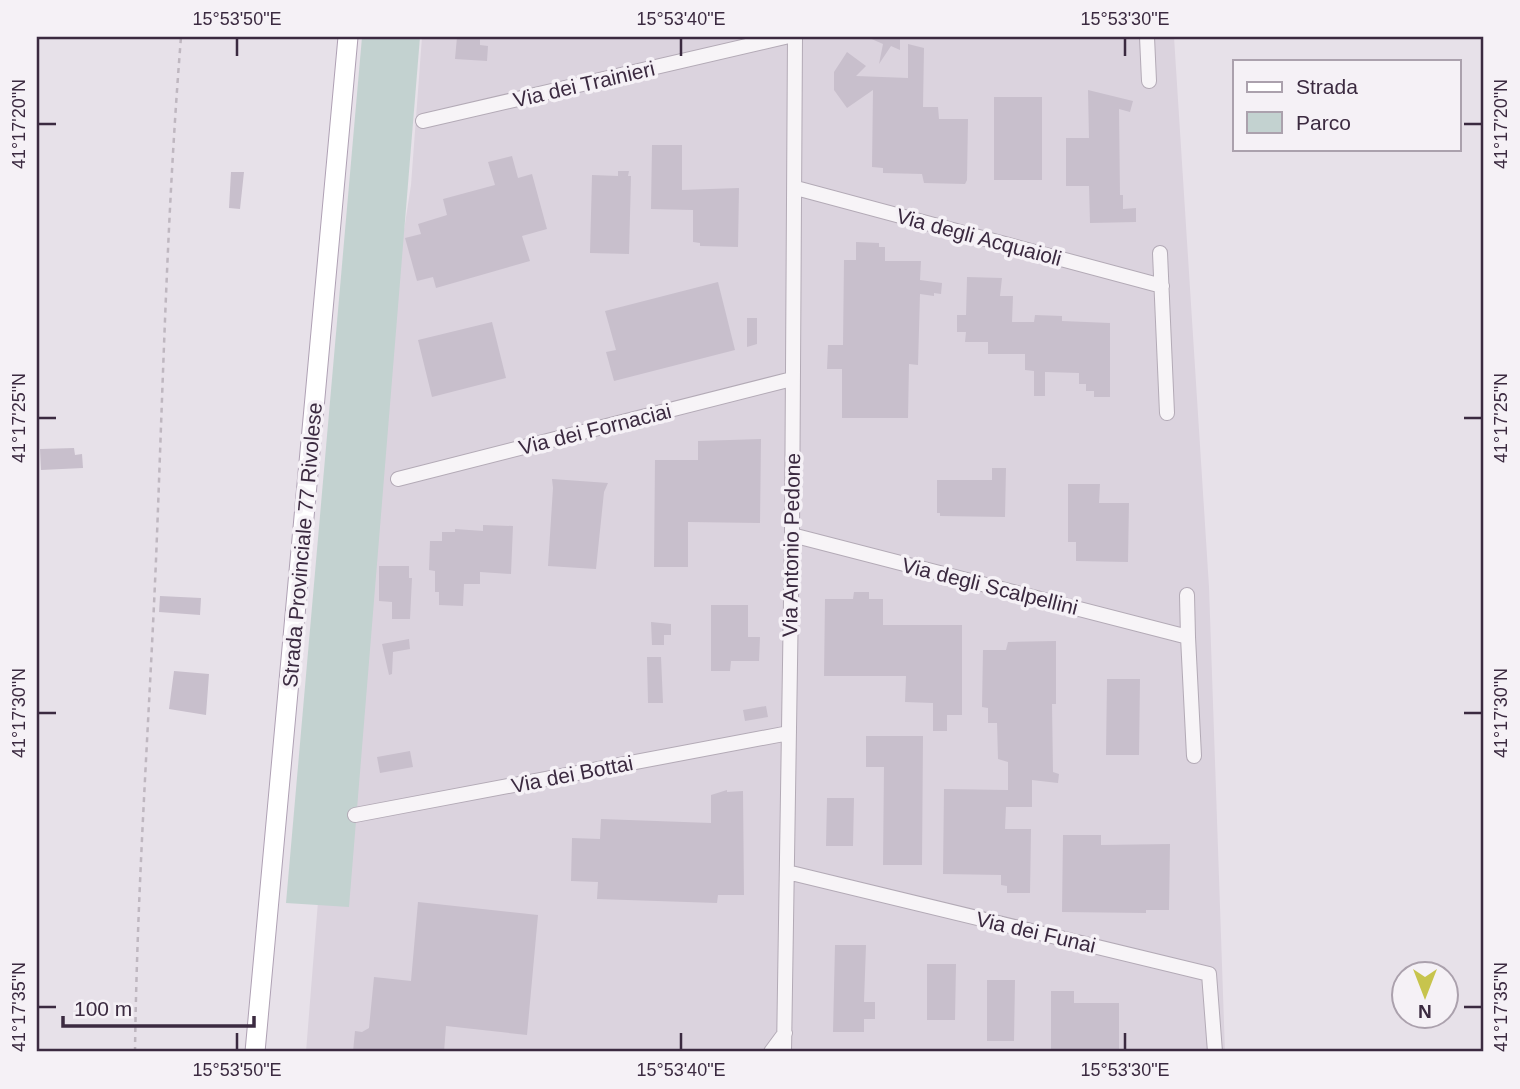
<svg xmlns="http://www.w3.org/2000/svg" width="1520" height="1089" font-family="Helvetica,sans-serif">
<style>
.built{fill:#dbd3de}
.green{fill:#c3d2d0}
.building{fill:#c8bfcc}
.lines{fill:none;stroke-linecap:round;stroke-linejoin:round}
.minor-casing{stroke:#b3aab6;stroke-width:16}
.major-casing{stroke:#afa1b4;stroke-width:21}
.path{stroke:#bfb7c0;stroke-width:2.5;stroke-dasharray:5 5;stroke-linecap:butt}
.minor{stroke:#f7f4f7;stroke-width:14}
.major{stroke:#fff;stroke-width:19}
.ticks{fill:none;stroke:#3b2a40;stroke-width:2.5}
.labels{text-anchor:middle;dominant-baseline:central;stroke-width:7;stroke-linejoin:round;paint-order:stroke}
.street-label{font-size:21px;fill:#3b2a40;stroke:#f5f1f6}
.neatline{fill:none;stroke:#3b2a40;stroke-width:2.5}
.ticks-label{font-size:18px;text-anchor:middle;fill:#3b2a40}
</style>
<rect width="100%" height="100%" fill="#e7e1e9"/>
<path class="built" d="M422,37h752l35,550 16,465h-919l31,-389 74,-478z"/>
<path class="green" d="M362,37h58l-71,870 -63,-4z"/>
<path class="building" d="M457,37h23v8l8,1 -1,15 -32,-2z
M867,37h33v13l-9,-4 -12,18 4,-20z
M908,44l16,4 -1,59h15l1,12h29l-1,61 -2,4 -41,-1 -2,-9 -39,-1v-5l-11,-1 1,-77 -26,18 -13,-18v-18l13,-20 19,14 -10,10 52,2z
M1088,90l45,11 -3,11 -11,-3 1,86h3v14l13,-1v14l-46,1 -1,-37h-23v-48h23z
M994,97h48v83h-48z
M652,145h30v45l57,-2 -1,59 -38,-1v-3l-7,-1v-32l-42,-1z
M512,156l6,22 14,-4 15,55 -25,7 8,25 -94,27 -3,-11 -16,4 -12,-43 16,-4 -3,-10 29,-9 -4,-16 52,-14 -7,-23z
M618,171h11l-1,5h3l-2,78 -39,-1 2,-78 26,1z
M231,172h13l-4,37 -11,-1z
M856,242l23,1v4h6v14h36l-1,19 22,3 -1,11 -7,-1v3l-14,-2 -2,71 -9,-1 -1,54h-66v-49h-15l1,-24h15l1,-85h12z
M967,277l35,1 -2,18h13l-1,26h22l1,-7 27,1v5l48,2v74h-16v-6h-8v-7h-7v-11l-34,-1v24h-11v-25l-9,-1v-16h-37v-12h-23l1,-10h-9v-17h9z
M718,282l17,68 -121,31 -8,-29 10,-2 -11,-39z
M747,318h10v26l-10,3z
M492,322l14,56 -74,19 -14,-57z
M761,439l-1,84 -72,-1v45h-34l1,-107h43v-19z
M74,448l1,7 7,-1 1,14 -42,2 -1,-21z
M992,468h14l-1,49 -65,-1v-3h-3v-33h55z
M552,479l56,4 -4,9 -8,77 -48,-3 5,-78z
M1068,484h32l-1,19h30l-1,59 -52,-1v-19h-8z
M483,525l30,1 -2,48 -31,-2v12h-16l-1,22 -24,-1v-13h-4v-21l-6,-1 1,-29h12v-9h13v-3l28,2z
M379,566h30v12h3l-2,41h-18v-17l-13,-1z
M854,592h15v7h14v26h79v90h-15v16h-14v-28l-28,-1 1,-26h-82l1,-77h28z
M160,596l41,2 -1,17 -41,-3z
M711,605h37v32h12l-1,24h-28l-1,10h-19z
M651,622l20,2v11h-7v10h-12z
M409,639l1,10 -17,3 -1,22 -3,1 -7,-31z
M1056,641v63h-4l1,68 6,2 -1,9 -26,-3v27h-26l-1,22h26l-1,64h-23v-7l-6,-1v-10l-58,-1 1,-85 64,1v-28l-10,-3 -1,-36h-9v-15l-6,-1 1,-57h23l2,-8z
M647,657h14l2,46h-15z
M174,671l35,3 -3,41 -37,-6z
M1107,679h33l-1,76h-33z
M766,706l2,11 -23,4 -2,-11z
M866,736h57l-1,129h-39l1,-98h-18z
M410,751l3,16 -33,6 -3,-16z
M727,790v2l16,-1 1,104h-26l-1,8 -120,-4 1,-17 -27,-1 1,-43 28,1 1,-20 110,4v-28z
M827,798h27l-1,48h-27z
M1063,835h38v10l69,-1 -1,66h-23v3l-84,-1z
M418,902l120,13 -11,120 -81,-9 -2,26h-91l2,-21 7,1 7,-4 5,-51 37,4z
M835,945h31l-2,57h11v17h-11v13h-31z
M927,964h29l-1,56h-28z
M987,980h28l-1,61h-27z
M1051,991h23v12h45v49h-68z"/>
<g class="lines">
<defs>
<path id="minor" d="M1147,37l2,44
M423,121l362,-84
M796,188l366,98
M1160,253l7,160
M398,479l394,-100
M792,535l396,102 6,119
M1187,595l1,42
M355,815l434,-82
M787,872l422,102 6,78
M771,1052l14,-19
M784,1052l8,-517 3,-498"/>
<path id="major" d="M255,1052l93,-1015"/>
</defs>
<use href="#minor" class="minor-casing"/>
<use href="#major" class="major-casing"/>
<path class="path" d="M135,1052c2,-164 14,-328 21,-492 7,-174 11,-349 25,-523"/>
<use href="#minor" class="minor"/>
<use href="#major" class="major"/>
</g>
<path class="ticks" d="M237,38v18M681,38v18M1125,38v18M38,124h18M1464,124h18M38,418h18M1464,418h18M38,713h18M1464,713h18M38,1007h18M1464,1007h18M237,1033v17M681,1033v17M1125,1033v17"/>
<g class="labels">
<g class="street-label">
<text transform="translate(584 84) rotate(-13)">Via dei Trainieri</text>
<text transform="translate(979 237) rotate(15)">Via degli Acquaioli</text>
<text transform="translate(595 429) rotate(-14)">Via dei Fornaciai</text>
<text transform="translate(302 545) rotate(-85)">Strada Provinciale 77 Rivolese</text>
<text transform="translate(791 545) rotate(-89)">Via Antonio Pedone</text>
<text transform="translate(990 586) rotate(14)">Via degli Scalpellini</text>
<text transform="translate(572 774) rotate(-11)">Via dei Bottai</text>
<text transform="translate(1036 932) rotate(13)">Via dei Funai</text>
</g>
</g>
<rect width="1520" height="1089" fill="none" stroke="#f5f1f6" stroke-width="77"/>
<rect x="1233" y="60" width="228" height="91" fill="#f5f1f6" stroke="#aba1ad" stroke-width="2"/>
<rect x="1247" y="82" width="35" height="10" fill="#ffffff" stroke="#aba1ad" stroke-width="2"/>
<text x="1296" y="94" font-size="21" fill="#3b2a40">Strada</text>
<rect x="1247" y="112" width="35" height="21" fill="#c3d2d0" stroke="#aba1ad" stroke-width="2"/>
<text x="1296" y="130" font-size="21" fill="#3b2a40">Parco</text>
<g transform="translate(1425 995) rotate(180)"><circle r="33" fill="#f5f1f6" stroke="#aba1ad" stroke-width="2"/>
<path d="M0-5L12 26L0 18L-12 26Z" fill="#c7c44d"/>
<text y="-10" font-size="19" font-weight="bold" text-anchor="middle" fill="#3b2a40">N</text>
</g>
<path d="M63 1016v10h191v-10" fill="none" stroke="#3b2a40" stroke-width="3.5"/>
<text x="74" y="1016" font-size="21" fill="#3b2a40" stroke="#f5f1f6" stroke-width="5" paint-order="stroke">100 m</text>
<rect x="38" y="38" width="1444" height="1012" class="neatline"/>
<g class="ticks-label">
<text x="237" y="25">15°53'50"E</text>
<text x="681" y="25">15°53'40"E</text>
<text x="1125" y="25">15°53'30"E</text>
<text transform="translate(1501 124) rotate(-90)" y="6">41°17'20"N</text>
<text transform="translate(19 124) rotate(-90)" y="6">41°17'20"N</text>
<text transform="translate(1501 418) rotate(-90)" y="6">41°17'25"N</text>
<text transform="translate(19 418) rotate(-90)" y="6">41°17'25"N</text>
<text transform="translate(1501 713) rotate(-90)" y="6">41°17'30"N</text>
<text transform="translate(19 713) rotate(-90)" y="6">41°17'30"N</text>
<text transform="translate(1501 1007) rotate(-90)" y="6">41°17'35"N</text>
<text transform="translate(19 1007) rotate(-90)" y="6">41°17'35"N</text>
<text x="237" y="1076">15°53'50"E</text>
<text x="681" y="1076">15°53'40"E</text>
<text x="1125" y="1076">15°53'30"E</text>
</g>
</svg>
